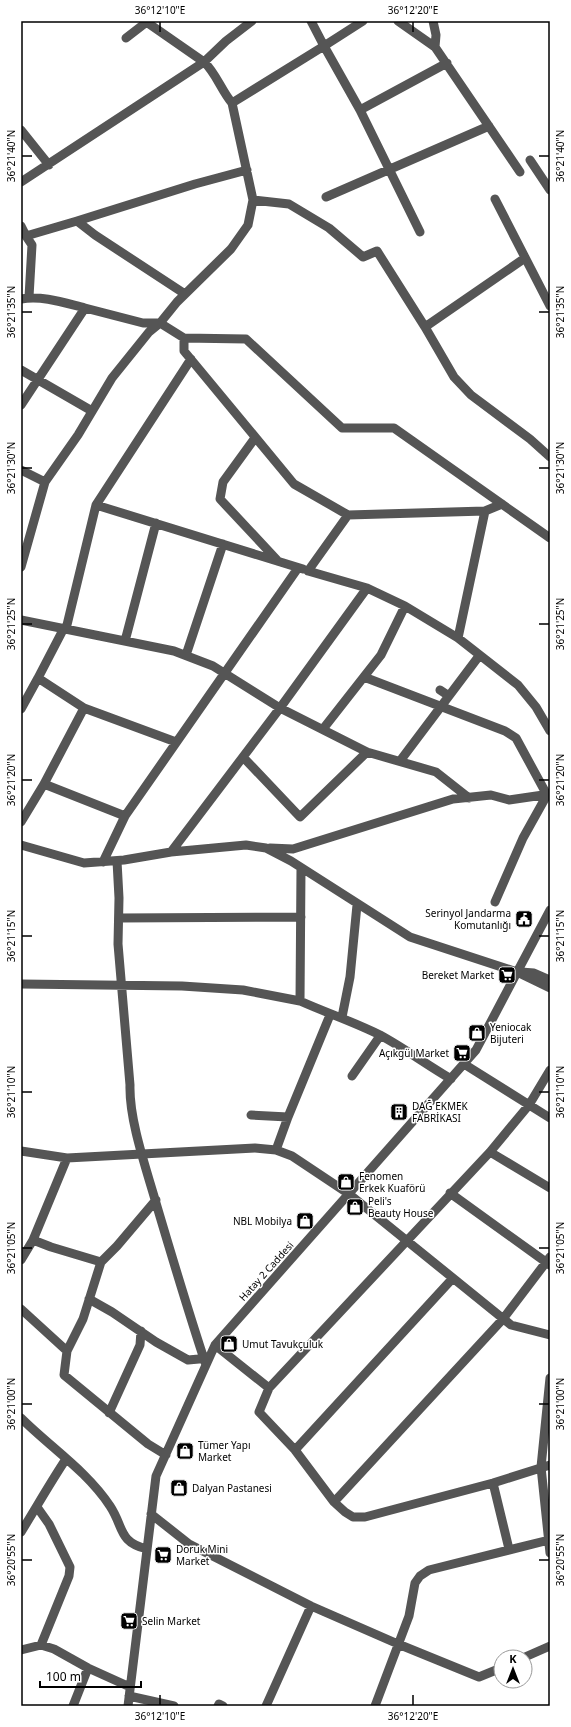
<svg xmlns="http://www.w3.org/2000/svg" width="571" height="1727" font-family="'Noto Sans',sans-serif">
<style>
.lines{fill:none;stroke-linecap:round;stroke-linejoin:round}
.minor{stroke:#555;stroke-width:9}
.ticks{fill:none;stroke:#000;stroke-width:1.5}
.labels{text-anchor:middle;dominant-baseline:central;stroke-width:3;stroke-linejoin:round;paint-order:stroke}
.poi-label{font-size:10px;fill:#000;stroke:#fff;text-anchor:start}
.street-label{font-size:10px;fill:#000;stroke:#fff}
.neatline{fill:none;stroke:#000;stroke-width:1.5}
.ticks-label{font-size:10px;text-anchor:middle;fill:#000}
</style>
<rect width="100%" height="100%" fill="#fff"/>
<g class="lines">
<path class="minor" d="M311,21l13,25 39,-25
M398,21l37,26 85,125
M433,21l3,14 -1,12
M126,38l22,-17
M232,103l92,-57 36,64 60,122
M360,110l87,-47
M21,130l28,35
M530,160l20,30
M21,182l183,-120 22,-21 26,-20
M326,197l163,-71
M495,199l55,107
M253,200l36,4 40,24 34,29 14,-6 48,76 29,50 17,18 59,44 20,18
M21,226l5,10
M185,294l-90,-59 -18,-14 118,-37 52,-14
M29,297l3,-52 -6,-9 51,-15
M21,299c21,-4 44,4 64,9
M425,327l100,-69
M184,338v13l110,133 54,31 -40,56 59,17 38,18 53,32 60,47 18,22 14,24
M21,370l71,41
M21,405l64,-97 58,15h17l24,15 62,1 96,89h52l156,110
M255,438l-32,44 -3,17 57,61
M21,470l24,12
M96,505l207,64
M348,515l137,-4
M21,567l24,-85 33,-47 34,-57 37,-46 11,-9 17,-21 54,-53 17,-24 5,-25 -21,-97c-11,-13 -16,-30 -28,-41l-59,-41
M21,620l153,31 39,15 67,42 87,44 69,20 33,26
M64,628l-26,50 46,30 92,34
M66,629l30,-124 95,-146
M458,638l27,-127 17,-7
M125,641l31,-118
M186,655l37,-111
M364,677l141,54 11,7 31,57 -24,43 -28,64
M440,690l9,6
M21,709l17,-31
M323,729l58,-74 24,-49
M243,757l57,60 67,-65
M400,761l79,-105
M44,784l81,32
M21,822l23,-38 40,-76
M21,845l63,18 40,-3 47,-8 75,-7 20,3 25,13 119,76 107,35 33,16
M270,848l23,1 160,-50 38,-4 18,5 41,-6
M171,852l109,-144 87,-120
M117,861l2,37 -1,46 12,141c-1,35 16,83 26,118 16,54 32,108 50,162
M103,862l22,-46 173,-248
M301,868l-1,133c27,12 54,21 80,34 24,13 47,30 71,44
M119,918l182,-1
M521,972l13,1 16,7
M21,984l161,2 61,4 57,11
M342,1017l8,-40 7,-72
M464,1064l86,54
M352,1076l28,-40
M251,1115l37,2
M276,1150l12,-33 42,-102
M21,1151l46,7
M490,1152l60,36
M450,1193l100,72
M156,1200l-39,46 -16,16 -18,57 -16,32 -3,24 84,69 18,11
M33,1240l18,7 50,15
M21,1260l12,-20 34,-82 188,-10 21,2 16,6 57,38 162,131 39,10
M89,1299l23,13 44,30 32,18 11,-1 4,-3
M21,1309l46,42
M215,1345l54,43 -10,24 36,38 39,52 11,10 8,5h12l128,-34 57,-18
M550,1378l-9,89 9,86
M269,1388l221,-236 39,-47 21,-35
M109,1413l31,-68 1,-14
M21,1418c29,29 66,53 89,88 14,21 8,36 37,43
M295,1450l158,-172
M493,1483l16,66
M334,1502l169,-183 47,-62
M37,1507l12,17 21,43 -1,9 -28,69
M151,1514l38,30 122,62 87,38 81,33 22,-9
M21,1532c15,-24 29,-49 45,-73
M21,1650l20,-5 13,4 34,19 42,19
M525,1657l25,-11
M129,1696l45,10
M73,1706l15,-38
M128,1706l28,-230 59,-131 261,-295 74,-140
M218,1706l1,-2 4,2
M266,1706l45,-100
M375,1706l34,-90 6,-33 5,-7 9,-6 120,-30"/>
</g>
<path class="ticks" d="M160,22v10M413,22v10M22,156h10M539,156h10M22,312h10M539,312h10M22,468h10M539,468h10M22,624h10M539,624h10M22,780h10M539,780h10M22,936h10M539,936h10M22,1092h10M539,1092h10M22,1248h10M539,1248h10M22,1404h10M539,1404h10M22,1560h10M539,1560h10M160,1695v10M413,1695v10"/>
<defs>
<symbol id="civic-square" viewBox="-11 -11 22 22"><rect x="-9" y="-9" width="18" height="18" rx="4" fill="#000" stroke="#fff"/><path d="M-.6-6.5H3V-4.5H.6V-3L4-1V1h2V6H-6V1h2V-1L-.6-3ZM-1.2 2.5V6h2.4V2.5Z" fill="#fff"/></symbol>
<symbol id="supermarket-square" viewBox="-11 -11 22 22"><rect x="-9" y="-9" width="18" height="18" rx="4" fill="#000" stroke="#fff"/><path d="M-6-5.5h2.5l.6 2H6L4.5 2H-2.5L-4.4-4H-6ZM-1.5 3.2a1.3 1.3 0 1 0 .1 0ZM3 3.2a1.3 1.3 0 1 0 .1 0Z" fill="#fff"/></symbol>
<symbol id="shop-square" viewBox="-11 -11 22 22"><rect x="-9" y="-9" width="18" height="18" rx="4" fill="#000" stroke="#fff"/><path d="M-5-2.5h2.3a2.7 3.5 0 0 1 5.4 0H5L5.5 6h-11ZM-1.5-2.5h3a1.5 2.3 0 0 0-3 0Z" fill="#fff"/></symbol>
<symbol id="building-square" viewBox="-11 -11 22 22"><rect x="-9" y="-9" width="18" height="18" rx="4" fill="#000" stroke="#fff"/><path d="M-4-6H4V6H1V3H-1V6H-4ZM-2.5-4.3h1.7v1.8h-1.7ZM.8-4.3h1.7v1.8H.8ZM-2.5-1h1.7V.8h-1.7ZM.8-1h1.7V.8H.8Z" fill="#fff"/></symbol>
</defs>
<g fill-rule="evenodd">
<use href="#civic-square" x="514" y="909" width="20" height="20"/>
<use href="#supermarket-square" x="497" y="965" width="20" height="20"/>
<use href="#shop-square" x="467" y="1023" width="20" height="20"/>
<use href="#supermarket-square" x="452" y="1043" width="20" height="20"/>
<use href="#building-square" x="389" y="1102" width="20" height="20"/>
<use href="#shop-square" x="336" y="1172" width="20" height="20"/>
<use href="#shop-square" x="345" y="1197" width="20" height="20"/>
<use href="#shop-square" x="295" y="1211" width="20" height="20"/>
<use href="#shop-square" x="219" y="1334" width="20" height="20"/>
<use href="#shop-square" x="175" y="1441" width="20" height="20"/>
<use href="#shop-square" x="169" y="1478" width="20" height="20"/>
<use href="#supermarket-square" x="153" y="1545" width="20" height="20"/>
<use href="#supermarket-square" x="119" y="1611" width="20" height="20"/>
</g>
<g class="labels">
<g class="poi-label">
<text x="511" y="913" text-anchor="end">Serinyol Jandarma<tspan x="511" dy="12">Komutanlığı</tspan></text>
<text x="494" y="975" text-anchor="end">Bereket Market</text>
<text x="490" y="1027">Yeniocak<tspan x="490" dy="12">Bijuteri</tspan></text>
<text x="449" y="1053" text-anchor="end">Açıkgül Market</text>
<text x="412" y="1106">DAĞ EKMEK<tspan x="412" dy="12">FABRİKASI</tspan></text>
<text x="359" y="1176">Fenomen<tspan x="359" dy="12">Erkek Kuaförü</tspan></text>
<text x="368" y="1201">Peli's<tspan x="368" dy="12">Beauty House</tspan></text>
<text x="292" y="1221" text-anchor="end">NBL Mobilya</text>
<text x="242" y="1344">Umut Tavukçuluk</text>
<text x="198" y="1445">Tümer Yapı<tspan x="198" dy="12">Market</tspan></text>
<text x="192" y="1488">Dalyan Pastanesi</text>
<text x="176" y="1549">Doruk Mini<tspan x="176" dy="12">Market</tspan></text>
<text x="142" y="1621">Selin Market</text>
</g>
<g class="street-label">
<text transform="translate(266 1271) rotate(-48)">Hatay 2 Caddesi</text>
</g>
</g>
<rect width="571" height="1727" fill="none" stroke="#ffffff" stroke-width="44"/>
<g transform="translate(513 1669)"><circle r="19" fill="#ffffff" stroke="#999999"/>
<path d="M0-3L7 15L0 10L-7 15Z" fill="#000000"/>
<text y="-6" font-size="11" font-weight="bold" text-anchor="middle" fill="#000000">K</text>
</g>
<path d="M40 1681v6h101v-6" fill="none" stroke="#000000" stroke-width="2"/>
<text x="46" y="1681" font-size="12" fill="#000000" stroke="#ffffff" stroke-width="3" paint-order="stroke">100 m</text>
<rect x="22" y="22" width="527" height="1683" class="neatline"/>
<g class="ticks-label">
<text x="160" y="14">36°12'10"E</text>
<text x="413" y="14">36°12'20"E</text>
<text transform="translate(11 156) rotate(-90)" y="4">36°21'40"N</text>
<text transform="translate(560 156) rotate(-90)" y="4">36°21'40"N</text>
<text transform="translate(11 312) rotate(-90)" y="4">36°21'35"N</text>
<text transform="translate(560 312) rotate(-90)" y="4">36°21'35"N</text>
<text transform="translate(11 468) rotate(-90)" y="4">36°21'30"N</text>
<text transform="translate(560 468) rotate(-90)" y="4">36°21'30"N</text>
<text transform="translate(11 624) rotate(-90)" y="4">36°21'25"N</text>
<text transform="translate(560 624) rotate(-90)" y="4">36°21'25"N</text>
<text transform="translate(11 780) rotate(-90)" y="4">36°21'20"N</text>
<text transform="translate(560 780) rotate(-90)" y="4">36°21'20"N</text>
<text transform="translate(11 936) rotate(-90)" y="4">36°21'15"N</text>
<text transform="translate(560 936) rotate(-90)" y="4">36°21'15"N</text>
<text transform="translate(11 1092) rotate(-90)" y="4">36°21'10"N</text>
<text transform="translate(560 1092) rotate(-90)" y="4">36°21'10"N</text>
<text transform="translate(11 1248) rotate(-90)" y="4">36°21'05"N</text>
<text transform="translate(560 1248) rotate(-90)" y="4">36°21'05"N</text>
<text transform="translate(11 1404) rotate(-90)" y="4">36°21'00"N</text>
<text transform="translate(560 1404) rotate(-90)" y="4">36°21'00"N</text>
<text transform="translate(11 1560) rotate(-90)" y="4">36°20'55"N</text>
<text transform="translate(560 1560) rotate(-90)" y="4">36°20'55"N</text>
<text x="160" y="1720">36°12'10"E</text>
<text x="413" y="1720">36°12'20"E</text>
</g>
</svg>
